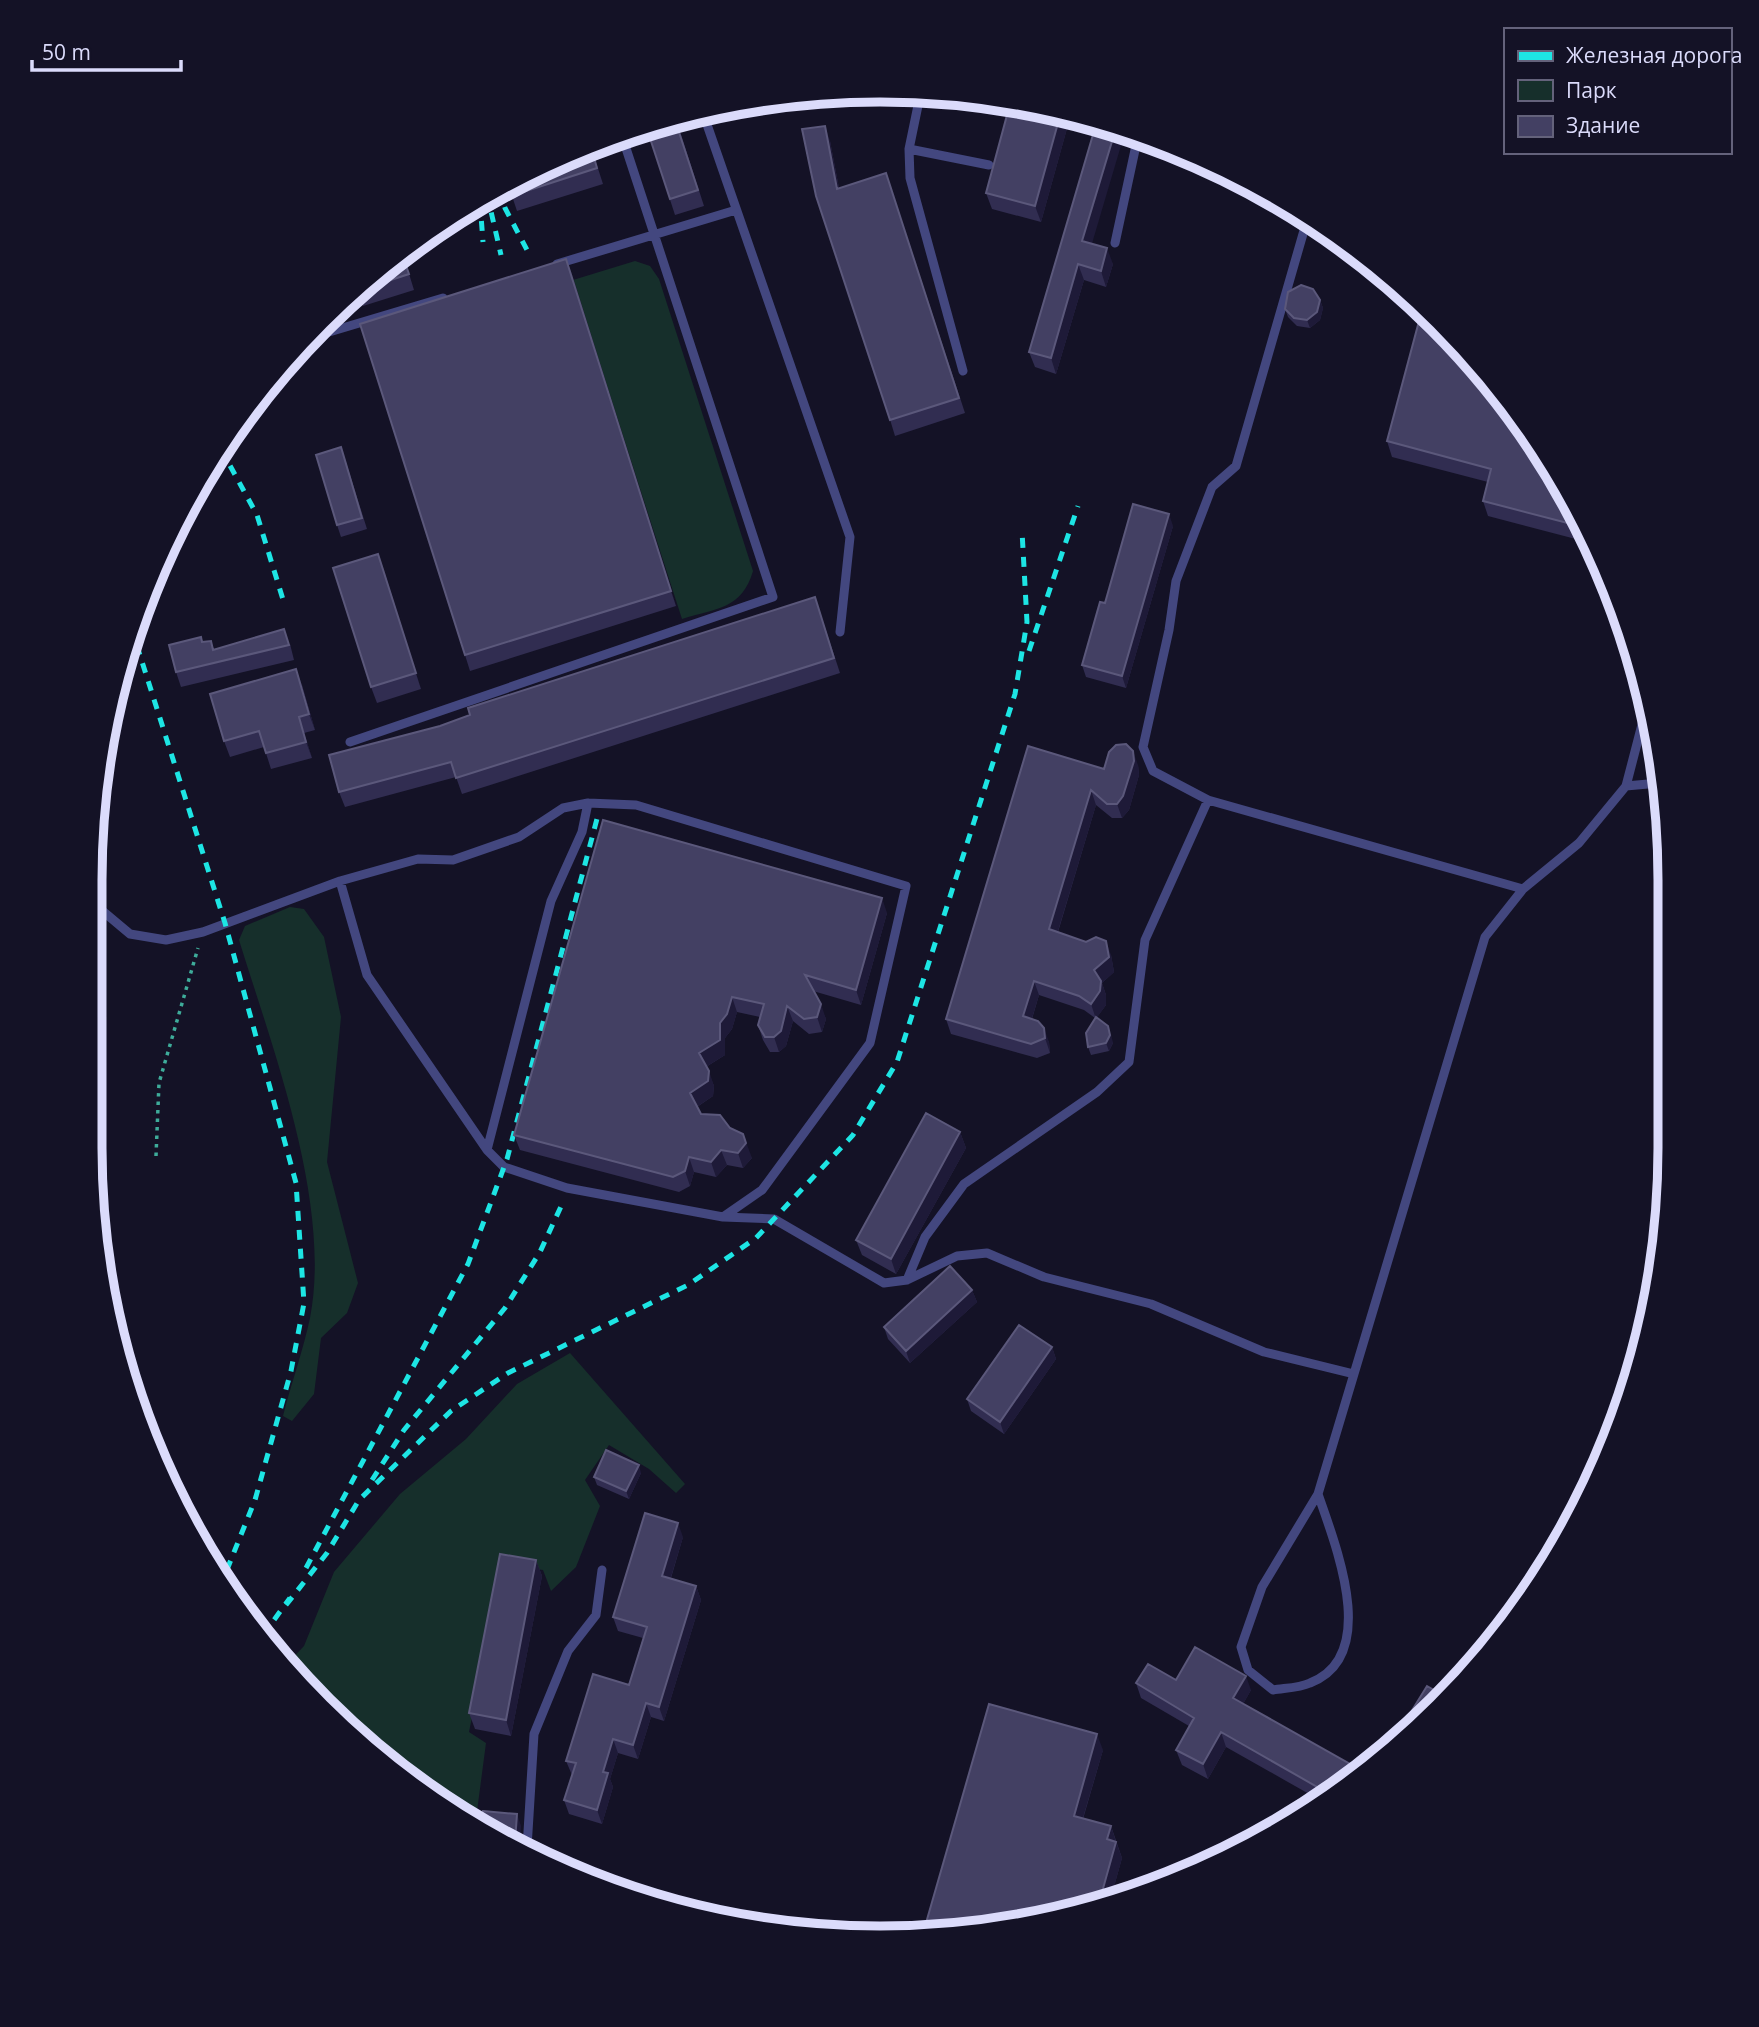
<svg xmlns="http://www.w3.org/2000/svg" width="1759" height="2027" font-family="'Open Sans',sans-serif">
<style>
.green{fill:#162f2b}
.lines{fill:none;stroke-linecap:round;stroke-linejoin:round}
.path{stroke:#3eac9a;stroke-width:3.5;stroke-dasharray:3.5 5;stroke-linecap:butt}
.lane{stroke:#43477f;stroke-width:9}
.rail{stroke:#1de5e4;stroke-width:5;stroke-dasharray:10 9;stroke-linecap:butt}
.wall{fill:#312d51}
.shaded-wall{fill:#1e1a38}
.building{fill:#434063;stroke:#5b587b;stroke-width:2}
.rim{fill:none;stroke:#dbdbfb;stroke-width:9}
</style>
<rect width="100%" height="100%" fill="#141226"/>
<path class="green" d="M635,261l15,5 9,13 94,292c-11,38 -36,37 -71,48l-109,-339z
M290,907l14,2 20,28 17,80 -14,145 31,121 -11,30 -26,25 -7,56 -22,27 -9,-5c8,-32 20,-65 27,-98 22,-114 -37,-268 -71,-378l6,-14z
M570,1353l115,131 -9,9 -27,-24 -40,-24 -24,35 15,26 -24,61 -25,24 -8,-21 -40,-6 -34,168 17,11 -10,76 -77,-44 -115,-108 20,-21 30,-74 66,-78 66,-55 51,-55z"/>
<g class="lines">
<path class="path" d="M156,1156l3,-73 39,-135"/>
<path class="lane" d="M921,91l-12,58 1,29 53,193
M703,113l147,424 -10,95
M909,149l80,16
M1115,243l23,-107
M557,264l179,-54
M309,338l134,-40
M350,742l423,-145 -152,-464
M1626,786l33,-3
M1208,800l-55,-29 -10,-24 26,-117 7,-49 36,-94 24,-21 71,-246
M340,881l27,94 120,175 17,17 63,21 156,29 51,2 110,64 23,-3 50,-24 30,-3 57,24 107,27 113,48 90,22
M94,907l5,1 31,26 36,6 37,-8 137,-51 78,-22 35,1 66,-23 44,-29 25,-5 48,2 270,81 -36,157 -108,147 -39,27
M487,1150l64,-249 31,-69 6,-29
M907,1280l18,-43 39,-53 133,-92 32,-30 16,-122 63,-140 315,89
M1318,1494c17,50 63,162 -8,189 -11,5 -25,5 -37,7l-25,-20 -7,-23 21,-60 56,-93 167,-557 38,-48 56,-46 47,-57 19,-73
M527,1848l7,-114 34,-83 28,-36 6,-45"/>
<path class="rail" d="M499,189l6,19 22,42
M487,194l14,61
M480,202l3,40
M221,449l36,66 28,91
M131,627l94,296 71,260 8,120 -13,68 -36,129 -31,77
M1029,651l49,-145
M372,1480l32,-50 101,-122 35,-56 24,-52
M306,1568l162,-304 39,-105 91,-344
M286,1605l41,-52 32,-53 92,-89 57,-38 180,-88 68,-47 97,-103 44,-73 118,-368 12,-72 -5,-91
M263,1635l27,-37"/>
</g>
<path class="wall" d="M1010,104l61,10 -30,108 -49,-13 -6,-16z
M676,119l28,87 -29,9 -29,-89z
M1097,121l-5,123 21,20 -7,23 -22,-7 -28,94 -21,-7 -6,-15z
M802,129l28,12 9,47 47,-15 79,240 -70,23z
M591,147l12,37 -86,27 -9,-27z
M403,254l11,36 -51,16 -7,-18z
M566,259l110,347 -206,65 -5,-16z
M1320,300l3,8 -3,12 -10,8 -13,-2 -9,-9 -3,-8z
M1387,441l177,44 27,58 -103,-27 -5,-15 5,-19 -96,-25z
M345,459l22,70 -26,8 -4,-12z
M1173,526l-47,162 -40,-11 -4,-12 23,-62z
M378,554l43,135 -44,14 -6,-16z
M815,597l25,76 -378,121 -6,-17 -111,30 -6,-15 101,-66z
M201,637l2,5 8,-1 3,8 76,-5 4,16 -113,27 -5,-15z
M302,685l13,45 -11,3 8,25 -41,11 -7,-22 -34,10 -6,-16z
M1138,765l1,10 -10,35 -7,8h-10l-16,-13 -38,127 53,23 3,17 -12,11 4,12v10l-9,12 16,26 -4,8 -18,4 -3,-8 7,-29 -11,-8 -45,-15 -7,24 17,23 1,11 -13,5 -86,-24 -5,-15 158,-250z
M603,820l284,93 -26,92 -48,-14 13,28 -4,13 -13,2 -16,-13 -7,25 -7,6h-9l-7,-12 -5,-15 2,-8 -23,-5 -5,17 -7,9v17l-19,12 8,19 -1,10 -16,11 4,7 51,44 -9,10 -16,-3 -11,12 -22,-5 -4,14 -11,6 -159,-42 -6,-15z
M960,1132l6,16 -70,126 -34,-19 -6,-15z
M972,1290l5,12 -67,61 -22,-24 -4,-12z
M1052,1347l4,12 -52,75 -33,-23 -4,-12z
M641,1473l-12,26 -32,-14 -3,-8z
M683,1537l-12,41 25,8 5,14 -37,121 -13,-4 -13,42 -20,-6 -8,26 3,8 -11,37 -33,-10 -5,-14 8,-25 -6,-14 63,-76 14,-47 -25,-7 -5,-14z
M536,1560l6,16 -31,160 -36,-7 -6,-16z
M1176,1680l75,10 -8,14 114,64 -39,31 -92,-52 -18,32 -26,-14 -6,-15 13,-24 -48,-28 -5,-15z
M1438,1707l-25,19 -2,-1 -3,-8z
M1103,1750l-20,69 28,7 11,32 -12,43 -180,35 -4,-13z"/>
<path class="shaded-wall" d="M1061,112l10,2 -30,108 -6,-16z
M825,126l5,15 12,63 -5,-15z
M1116,128l9,4 -37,125 -6,-16z
M1107,248l6,16 -7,23 -5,-16z
M566,259l6,15 104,332 -5,-15z
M1078,264l6,16 -28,94 -5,-16z
M1320,300l3,8 -3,12 -10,8 -3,-8z
M1169,514l4,12 -47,162 -4,-12z
M378,554l6,16 37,119 -5,-16z
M296,669l6,16 13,45 -6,-16z
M299,717l5,16 8,25 -6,-16z
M1133,751l5,14 1,10 -10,35 -7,8 -5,-14z
M1091,790l5,15 -42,139 -5,-15z
M882,898l5,15 -26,92 -5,-15z
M1106,941l5,14 3,17 -12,11 4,12v10l-10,14 -5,-15 3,-34z
M1034,981l5,14 -11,36 -5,-15z
M732,997l5,15 -5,17 -7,9v17l-21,13 -5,-15 21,-30z
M821,1004l5,15 -4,13 -5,-15z
M787,1006l6,15 -7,25 -7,6 -5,-15z
M1044,1028l5,14 1,11 -5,-15z
M1111,1034l2,9 -4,8 -3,-8z
M709,1071l5,15 -1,10 -18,12 -5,-15z
M960,1132l6,16 -70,126 -5,-15z
M743,1134l9,24 -9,10 -5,-15z
M721,1150l6,15 -11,12 -5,-15z
M689,1157l5,15 -4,14 -5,-15z
M972,1290l5,12 -67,61 -4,-12z
M1052,1347l4,12 -52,75 -4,-12z
M639,1465l2,8 -12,26 -3,-8z
M678,1523l5,14 -16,53 -5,-14z
M536,1560l6,16 -31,160 -5,-16z
M696,1586l5,14 -37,121 -5,-14z
M1246,1676l5,14 -13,23 -5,-15z
M646,1703l5,14 -13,42 -5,-14z
M1221,1732l5,15 -18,32 -5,-15z
M1097,1734l6,16 -24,81 -5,-15z
M613,1739l5,14 -8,26 3,8 -11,37 -5,-14 6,-38z
M517,1814l4,12 -1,19 -5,-3z
M1111,1826l5,16 -9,-3z
M1116,1842l6,16 -12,43 -11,2z"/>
<path class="building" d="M1010,104l51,8 -26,94 -49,-13z
M675,120l23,70 -28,9 -24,-73z
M1097,121l19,7 -34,113 25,7 -6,23 -23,-7 -27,94 -22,-6z
M825,126l12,63 49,-16 73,225 -69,22 -74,-224 -14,-67z
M591,147l6,21 -86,28 -3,-12z
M402,254l7,20 -52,17 -1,-3 3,-3z
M566,259l105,332 -206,64 -105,-331z
M1301,285l12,4 7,11 -3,12 -10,8 -13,-2 -9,-9 3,-17z
M1422,310l52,49 90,126 19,42 -100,-26 8,-32 -104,-28z
M341,447l21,71 -25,7 -21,-70z
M1133,504l36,10 -47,162 -40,-11 18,-63 5,1z
M378,554l38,119 -45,14 -38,-119z
M815,597l19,61 -378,120 -5,-16 -112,30 -10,-37 111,-29 30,-11 -2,-7z
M284,629l5,16 -113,27 -7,-27 32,-8 1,5 9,-1 2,9z
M296,669l13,45 -10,3 7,25 -40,11 -7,-22 -35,10 -14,-47z
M1126,744l7,7 1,10 -11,35 -6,8h-10l-16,-14 -42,139 37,13 10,-5 10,4 3,16 -15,13 7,11 -1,10 -9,13 -12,-8 -45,-15 -11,35 15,5 6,7 1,10 -14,6 -85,-25 82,-273 76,23 5,-17 7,-7z
M603,820l279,78 -26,92 -51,-15 16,29 -4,13 -13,2 -17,-13 -6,25 -7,6h-9l-7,-12 6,-21 -32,-7 -5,17 -7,9v17l-21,13 10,18 -1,10 -18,12 11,21 19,1 10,13 13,6 3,9 -8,10 -17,-3 -10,12 -22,-5 -4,14 -12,6 -159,-42z
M1096,1017l12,9 2,9 -4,8 -18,4 -2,-14z
M926,1113l34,19 -69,127 -35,-19z
M950,1266l22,24 -66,61 -22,-24z
M1019,1325l33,22 -52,75 -33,-23z
M606,1450l33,15 -13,26 -32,-14z
M645,1513l33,10 -16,53 34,10 -37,121 -13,-4 -13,42 -20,-6 -10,33 5,1 -11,37 -33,-10 12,-37 -10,-2 27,-87 36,11 18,-58 -34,-10z
M500,1554l36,6 -30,160 -37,-7z
M1195,1647l51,29 -13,22 124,70 -31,24 -105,-60 -18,32 -27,-14 18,-32 -58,-35 12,-19 28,16z
M1427,1686l19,11 -8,10 -21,15 -9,-5z
M989,1704l108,30 -23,82 37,10 -4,13 9,3 -17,61 -144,28 -29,-8z
M483,1811l34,3 -2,28 -33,-19z"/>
<path d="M0 0H1759V2027H0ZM880 102H880A778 778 0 0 1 1658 880V1148A778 778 0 0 1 880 1926H880A778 778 0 0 1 102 1148V880A778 778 0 0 1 880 102Z" fill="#141226" fill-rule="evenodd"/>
<path class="rim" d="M880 102H880A778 778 0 0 1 1658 880V1148A778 778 0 0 1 880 1926H880A778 778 0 0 1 102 1148V880A778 778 0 0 1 880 102Z"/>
<rect x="1504" y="28" width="228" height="126" fill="#141226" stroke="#64627b" stroke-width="2"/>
<rect x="1518" y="51" width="35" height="10" fill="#1de5e4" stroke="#64627b" stroke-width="2"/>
<text x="1566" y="63" font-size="21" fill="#dbdbfb">Железная дорога</text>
<rect x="1518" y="80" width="35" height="21" fill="#162f2b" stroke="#64627b" stroke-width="2"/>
<text x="1566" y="98" font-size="21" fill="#dbdbfb">Парк</text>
<rect x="1518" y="116" width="35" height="21" fill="#434063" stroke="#64627b" stroke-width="2"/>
<text x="1566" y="133" font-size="21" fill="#dbdbfb">Здание</text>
<path d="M32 60v10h149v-10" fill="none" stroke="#dbdbfb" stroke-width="3.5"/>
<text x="42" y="60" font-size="21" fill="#dbdbfb" stroke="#141226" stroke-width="5" paint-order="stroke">50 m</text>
</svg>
